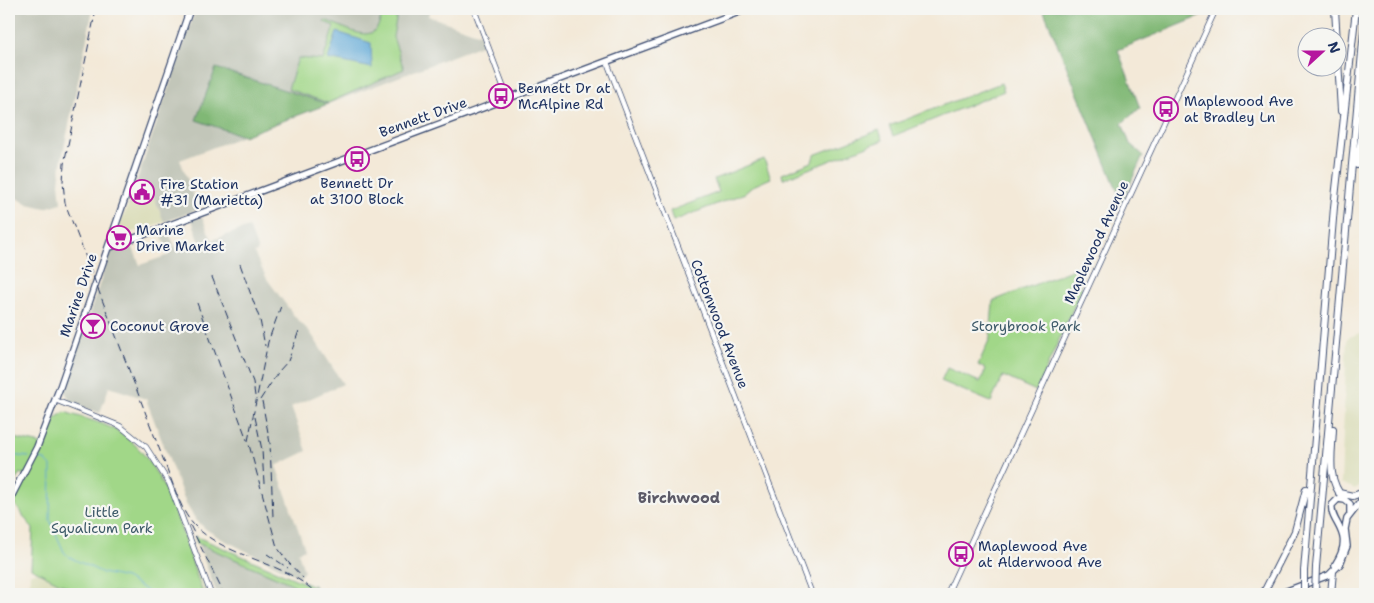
<svg xmlns="http://www.w3.org/2000/svg" width="1374" height="603" font-family="'Shantell Sans',sans-serif">
<style>
.built{fill:#dcdebc}
.industrial{fill:#c2c6b9}
.green{fill:#a1d788;stroke:#5e8373}
.forest{fill:#80b874;stroke:#4e7469}
.water{fill:#5fa8d7;stroke:#3d6c9a}
.lines{fill:none;stroke-linecap:round;stroke-linejoin:round}
.stream{stroke:#5fa8d7;stroke-width:1}
.minor-casing{stroke:#3b4b70;stroke-width:6}
.major-casing{stroke:#3b4b70;stroke-width:8}
.highway-casing{stroke:#3b4b70;stroke-width:8}
.minor{stroke:#fff;stroke-width:4.5}
.major{stroke:#fff;stroke-width:5.5}
.highway{stroke:#fff;stroke-width:6}
.rail{stroke:#1b2f5e;stroke-width:1;stroke-dasharray:8 4;stroke-linecap:butt}
.highway-bridge-casing{stroke:#3b4b70;stroke-width:8;stroke-linecap:butt}
.highway-bridge{stroke:#fff;stroke-width:6}
.labels{text-anchor:middle;dominant-baseline:central;stroke-width:4.5;stroke-linejoin:round;paint-order:stroke}
.poi-label{font-size:14px;fill:#1b2f5e;stroke:#f6f6f2;text-anchor:start}
.street-label{font-size:14px;fill:#1b2f5e;stroke:#f6f6f2}
.park-label{font-size:14px;fill:#3c5968;stroke:#f6f6f2}
.neighbourhood-label{font-size:15px;font-weight:bold;fill:#5c5a67;stroke:#f6f6f2}
</style>
<rect width="100%" height="100%" fill="#f6f6f2"/>
<filter id="ink" filterUnits="userSpaceOnUse"><feTurbulence type="fractalNoise" baseFrequency=".02" numOctaves="2"/><feDisplacementMap in="SourceGraphic" scale="10" xChannelSelector="R" yChannelSelector="G"/><feConvolveMatrix kernelMatrix="1 2 1 2 8 2 1 2 1" color-interpolation-filters="sRGB"/></filter>
<filter id="wash" filterUnits="userSpaceOnUse"><feTurbulence type="fractalNoise" baseFrequency=".0096" numOctaves="4" result="noise"/><feDisplacementMap in="SourceGraphic" scale="20" xChannelSelector="R" yChannelSelector="G"/><feGaussianBlur stdDeviation="1.12" result="paint"/><feColorMatrix in="noise" values="0 0 0 0 0 0 0 0 0 0 0 0 0 0 0 0 0 1.4 0 .05"/><feComposite in="paint" operator="in"/></filter>
<g filter="url(#wash)">
<rect width="100%" height="100%" fill="#f3e9d8"/>
<path class="built" d="M154,197l10,25 -47,15 -1,-4 12,-27z
M1365,331v148l-10,10 -14,-6 6,-145z
M198,567l11,27h-180l1,-21z"/>
<path class="industrial" d="M9,9h84l-32,154 -2,20 2,20 -16,5 -17,-4 -19,-10z
M196,9h234l-2,7 52,18 4,10 -156,60 -112,-36 -20,52 47,16 -63,24 19,49 -35,13 -10,-25 -26,9z
M202,217l10,23 37,-13 9,24 -4,2 13,26 28,38 15,15 33,52 -52,23 16,44 -31,15 29,83 -7,3 6,19 -5,6 -79,-39 -13,-8 -11,-10 -10,-16 -40,-105 -37,-12 -9,26 -29,-10 -7,-14 47,-139 20,-7 9,22 29,-10 -9,-24 7,-2 10,22 23,-8 -8,-23z
M198,544l98,41 9,9h-88z"/>
<path class="green" d="M382,9h16l-5,28 11,32 -76,34 -40,-14 10,-31 25,2 11,-34 -10,-4 1,-2c26,9 54,31 57,-11z
M1001,83l3,8 -111,45 -4,-10z
M879,130l4,10 -100,39 -1,-5 30,-12 2,-7z
M764,159l7,19 -18,8 -8,7 -72,28 -3,-10 49,-19 -5,-13z
M1074,269l8,20 -46,102 -33,-15 -12,26 -50,-21 6,-13 33,14 6,-13 -8,-4 12,-27 3,-37z
M65,412c20,7 43,11 60,24 43,32 60,109 78,158l-126,-2 -46,-24 2,-39 -20,-27 3,-3 10,-23 -6,-3 -11,20v-56l37,8 9,-27z
M195,536l119,51 -1,-3 7,10h-16l-10,-9 -97,-42z"/>
<path class="forest" d="M1043,9h168l-2,4 -91,37 22,58 -18,15 8,21 13,11 -21,47z
M216,68l112,36 -85,32 -47,-16z"/>
<path class="water" d="M337,32l34,11 1,25 -44,-9z"/>
<g class="lines">
<path class="stream" d="M9,455l20,2
M33,458l12,2 6,6 -1,54 14,32 5,5 34,16 23,5 26,16"/>
</g>
</g>
<g filter="url(#ink)">
<g class="lines">
<defs>
<path id="minor" d="M474,9l34,90
M607,62l205,532
M55,400l65,26 26,21 23,36 42,111
M947,594l269,-585"/>
<path id="major" d="M108,248l639,-239
M9,501l28,-54 23,-60 130,-378
M1335,565c22,-33 -6,-41 -3,-60l6,-6 7,1 5,4v9
M1279,594l50,-19 11,-11 7,-18 -2,-17 2,-10 18,-23"/>
<path id="highway" d="M1335,9l6,102
M1357,165l8,-53
M1333,429c-1,26 -7,50 11,70
M1339,493l14,3 11,-4
M1316,567l49,-548
M1304,571l30,-364 22,-198
M1263,594l32,-63 11,-42
M1331,594l2,-22"/>
</defs>
<use href="#minor" class="minor-casing"/>
<use href="#major" class="major-casing"/>
<use href="#highway" class="highway-casing"/>
<use href="#minor" class="minor"/>
<use href="#major" class="major"/>
<use href="#highway" class="highway"/>
<path class="rail" d="M96,9l-32,155 -1,18 2,21 112,292c5,12 10,24 20,33 34,31 87,33 120,66
M9,15l1,-6
M9,156l1,2
M240,264l20,56 5,26
M212,277l41,105 2,14
M197,303l50,137
M281,306l-13,36 -20,99 29,106 11,15 15,16
M260,400l19,-29 9,-10 12,-33
M262,401l8,42 3,74
M255,417l7,33 2,33
M190,525l34,69
M267,554l21,14"/>
<defs>
<path id="highway-bridge" d="M1304,594v-23
M1315,594l1,-27"/>
</defs>
<use href="#highway-bridge" class="highway-bridge-casing"/>
<use href="#highway-bridge" class="highway-bridge"/>
</g>
</g>
<defs>
<symbol id="bus-ring" viewBox="-11 -11 22 22"><circle r="9.5" fill="#f6f6f2" stroke="#b5179e" stroke-width="1.5"/><path d="M-5-6H5V4H4V6H2V4H-2V6H-4V4H-5ZM-3.5-4V0h7V-4ZM-3.5 1.2v1.5H-2V1.2ZM2 1.2v1.5H3.5V1.2Z" fill="#b5179e"/></symbol>
<symbol id="civic-ring" viewBox="-11 -11 22 22"><circle r="9.5" fill="#f6f6f2" stroke="#b5179e" stroke-width="1.5"/><path d="M-.6-6.5H3V-4.5H.6V-3L4-1V1h2V6H-6V1h2V-1L-.6-3ZM-1.2 2.5V6h2.4V2.5Z" fill="#b5179e"/></symbol>
<symbol id="supermarket-ring" viewBox="-11 -11 22 22"><circle r="9.5" fill="#f6f6f2" stroke="#b5179e" stroke-width="1.5"/><path d="M-6-5.5h2.5l.6 2H6L4.5 2H-2.5L-4.4-4H-6ZM-1.5 3.2a1.3 1.3 0 1 0 .1 0ZM3 3.2a1.3 1.3 0 1 0 .1 0Z" fill="#b5179e"/></symbol>
<symbol id="bar-ring" viewBox="-11 -11 22 22"><circle r="9.5" fill="#f6f6f2" stroke="#b5179e" stroke-width="1.5"/><path d="M-6-5H6L.8 .8V4.5H3.5V6h-7V4.5H-.8V.8Z" fill="#b5179e"/></symbol>
</defs>
<g fill-rule="evenodd">
<use href="#bus-ring" x="487" y="82" width="28" height="28"/>
<use href="#bus-ring" x="1152" y="95" width="28" height="28"/>
<use href="#bus-ring" x="343" y="145" width="28" height="28"/>
<use href="#civic-ring" x="128" y="178" width="28" height="28"/>
<use href="#supermarket-ring" x="105" y="224" width="28" height="28"/>
<use href="#bar-ring" x="79" y="312" width="28" height="28"/>
<use href="#bus-ring" x="947" y="540" width="28" height="28"/>
</g>
<g class="labels">
<g class="poi-label">
<text x="518" y="88">Bennett Dr at<tspan x="518" dy="16">McAlpine Rd</tspan></text>
<text x="1184" y="101">Maplewood Ave<tspan x="1184" dy="16">at Bradley Ln</tspan></text>
<text x="357" y="183" text-anchor="middle">Bennett Dr<tspan x="357" dy="16">at 3100 Block</tspan></text>
<text x="160" y="184">Fire Station<tspan x="160" dy="16">#31 (Marietta)</tspan></text>
<text x="136" y="230">Marine<tspan x="136" dy="16">Drive Market</tspan></text>
<text x="110" y="326">Coconut Grove</text>
<text x="978" y="546">Maplewood Ave<tspan x="978" dy="16">at Alderwood Ave</tspan></text>
</g>
<g class="street-label">
<text transform="translate(423 117) rotate(-20)">Bennett Drive</text>
<text transform="translate(1096 242) rotate(-65)">Maplewood Avenue</text>
<text transform="translate(78 295) rotate(-71)">Marine Drive</text>
<text transform="translate(720 324) rotate(69)">Cottonwood Avenue</text>
</g>
<g class="park-label">
<text x="1026" y="326">Storybrook Park</text>
<text x="102" y="512">Little<tspan x="102" dy="16">Squalicum Park</tspan></text>
</g>
<g class="neighbourhood-label">
<text x="679" y="498">Birchwood</text>
</g>
</g>
<rect width="1374" height="603" fill="none" stroke="#f6f6f2" stroke-width="30"/>
<g transform="translate(1322 52) rotate(69)"><circle r="24" fill="#f6f6f2" stroke="#9ea6b7"/>
<path d="M0-4L9 19L0 12L-9 19Z" fill="#b5179e"/>
<text y="-8" font-size="14" font-weight="bold" text-anchor="middle" fill="#1b2f5e">N</text>
</g>
</svg>
